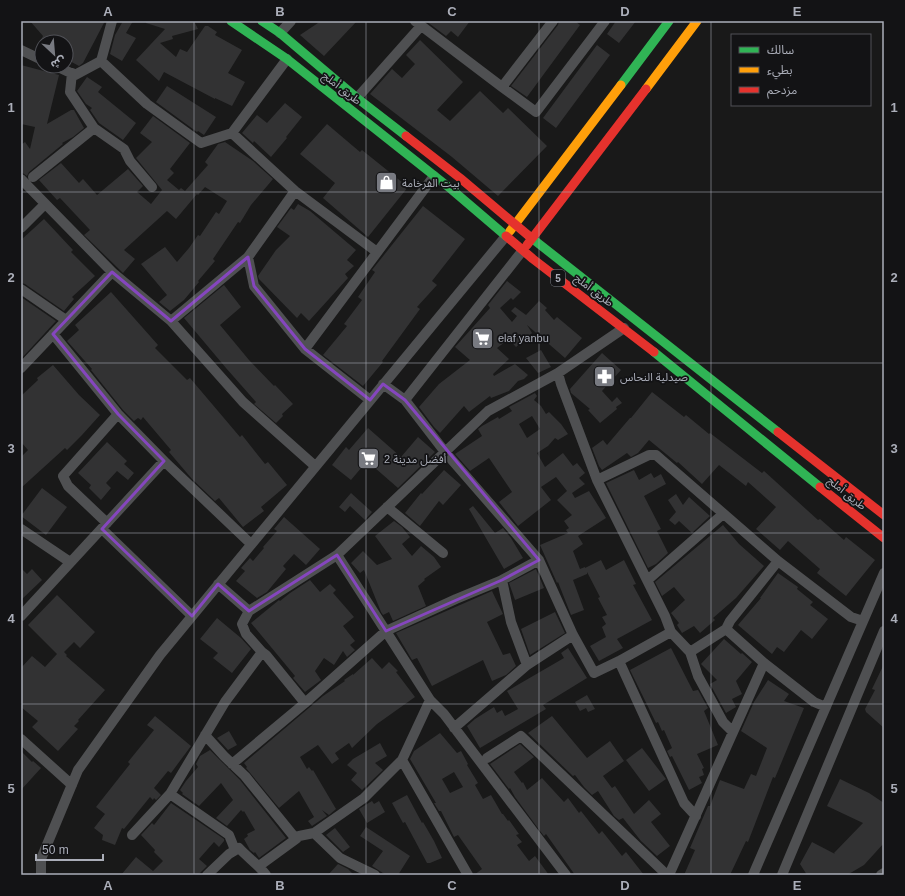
<svg xmlns="http://www.w3.org/2000/svg" width="905" height="896" font-family="Arial,'Noto Sans Arabic',sans-serif">
<style>
.building{fill:#323233;fill-rule:evenodd}
.lines{fill:none;stroke-linecap:round;stroke-linejoin:round}
.street{stroke:#4f5052;stroke-width:10}
.fast{stroke:#30b455;stroke-width:9}
.slow{stroke:#ff9f0a;stroke-width:9}
.jam{stroke:#e5322d;stroke-width:9}
.marked{fill:none;stroke:#8546be;stroke-width:3;stroke-linejoin:round}
.grid{fill:none;stroke:#abaeb9;stroke-width:1;stroke-opacity:0.55}
.labels{text-anchor:middle;dominant-baseline:central;stroke-width:3.5;stroke-linejoin:round;paint-order:stroke}
.shield{fill:#131315;stroke:#7d8088;stroke-width:1}
.shield-label{font-size:10px;font-weight:bold;fill:#abaeb9}
.street-label{font-size:11px;fill:#abaeb9;stroke:#131315}
.poi-label{font-size:11px;fill:#abaeb9;stroke:#131315;text-anchor:start}
.neatline{fill:none;stroke:#abaeb9;stroke-width:1.5}
.grid-label{font-size:13px;text-anchor:middle;font-weight:bold;fill:#abaeb9}
</style>
<rect width="100%" height="100%" fill="#191919"/>
<path class="building" d="M30,21h75l-22,42 -4,3 -13,-7v-17h-26l3,-6z
M123,21h10l-7,12 10,5 -14,23 -12,-7 5,-19z
M146,21h48l4,8 -26,7 1,3 -13,4 16,14 4,-8 7,3 18,-26h3l9,6 -2,3 27,15 -14,23 17,9 -13,24 -17,-8v1l-51,-27 -5,9 -23,-21 29,-31 -19,-6z
M321,21h36l-33,35 -24,-21z
M426,21h44l-12,16 -7,-6 -5,5z
M559,21h16l5,4 -53,72 -16,-11 47,-61z
M616,21h20l-17,22 -12,-9z
M420,40l43,42 -26,28 13,11 30,-30 23,22 5,-5 39,38 -49,50 -46,-39 -82,-63 22,-25 10,9 13,-14 -9,-9z
M597,45l13,10 -54,73 -13,-10z
M21,65l38,10 -12,49 24,-14h3l10,18 -11,9 -11,6 1,1 -34,28 -2,4 -6,-4v-27l4,-3 5,7 5,-22 -14,-3z
M87,77l15,10 -4,5 38,31 -13,17 -24,-17 -9,-13 2,-2 -6,-4 -9,-13z
M167,86l49,31 -12,18 -6,-4 -1,1 -41,-30z
M285,103l17,14 -16,20 1,1 -16,19 -17,-16 -1,2 -11,-10 15,-18 10,8z
M153,116l37,27 -20,26 4,4 -7,7 12,10 2,-2 4,3 23,-26 -3,-3 13,-18 7,-2 28,19 20,18 -22,26 -11,18 -2,-1 -25,37 2,2 -17,20 1,1 -15,18 -14,11 -11,-9 8,-7 -26,-31 24,-17 12,15 12,-14 9,-13 2,1 16,-24 3,2 8,-13 -22,-14 -7,8 -1,-1 -21,25 -9,-8 -43,39 11,9 -12,14 -39,-38 6,-5 -30,-32 -3,2 -18,-20 22,-17 18,20 4,-4 14,16 31,-26 15,17 -6,6 14,12 11,-14 -26,-32 16,-16 -12,-9z
M327,124l33,28 2,-2 46,37 -40,50 -45,-39 12,-15 -35,-29z
M298,204l12,7 46,39 -9,10 7,6 -9,8 3,4 -39,43 -8,-8 -4,5 -38,-39 -1,-3 18,-26 14,-14 -13,-9 14,-19 3,2z
M423,206l42,33 -33,42 5,4 -20,22 3,2 -38,52 1,1 -20,24 -40,-31 24,-29 -3,-2 18,-24 -4,-3 17,-25 -3,-2z
M44,219l29,31 -2,2 24,24 -23,21 2,2 -10,12 -39,-27 -4,-1v-43z
M507,281l14,11 -8,8 -2,-2 -11,10 12,14 5,-6 -6,-5 4,-4 11,8 13,-14 8,7 -2,2 9,10 3,-3 25,21 -17,20 -38,-33 5,8 -16,14 -7,-8 -12,9 12,11 -16,15 1,2 21,-12 13,11 -4,4 -6,2 -9,10 -18,7 -1,-2 -21,16 -5,-6 -24,27 -6,-6 -15,-20 20,-23 31,-24 -15,-13 35,-39 -2,-3z
M224,285l17,22 -21,18 29,35 25,26 1,-1 18,19 -11,10 1,2 -7,7 -22,-19 2,-2 -30,-34 -42,-50z
M111,292l47,53 -3,3 32,32 3,-2 50,59 2,-2 23,29 3,-2 19,23 -26,22 3,4 -21,16 -24,-29 -4,3 -23,-22 -23,-27 2,-2 -28,-33 -2,3 -3,-2 -4,3 -11,-11 -32,-40 1,-1 -25,-28 12,-11 -4,-5z
M21,297l35,24 -35,38z
M541,350l10,17 -13,6 -12,-15z
M602,353l19,17 -19,21 10,11 5,-5 5,6 -6,4 1,2 -17,14 -12,-13 2,-1 -19,-16 -1,-4z
M53,365l26,30 21,20 -18,20 -15,15 -2,-2 -44,40v-31l7,-7 -7,-8v-46l17,-16 -1,-2z
M652,392l32,25 2,-2 23,19 1,-1 52,40 2,-2 54,49 2,-1 24,21 2,-3 29,23 -29,36 -29,-23 3,-4 -32,-28 -8,9 -24,-21 20,-22 -28,-25 -2,4 -27,-21 -17,19 -24,-22 -1,1 -28,-23 -11,13 -7,4 -4,-4 -25,17 -3,-4 -7,-18 11,-8 4,5 23,-27h1z
M535,393l2,3 -3,4 7,6 5,8 3,-2 12,12 7,10 -10,6 -3,-2 -7,8 -11,7 8,14 18,-14 10,13 4,-3 8,10 -6,5 6,6 -13,9 3,5 14,-7 17,27 -28,18 5,8 -10,7 7,18 5,-2v1l16,-8 5,10 18,-10 12,24 -3,1 19,35 -35,19 6,9 -24,13 -9,-15 16,-9 -4,-10 4,-3 -4,-7 5,-2 -9,-17 2,-1 -13,-25v2l-14,6 11,30 -13,5 -13,-33 -1,1 -17,-38 28,-12 -2,-3 3,-2 -5,-7 8,-6 -15,-15 10,-9 -11,-14 -15,10 10,13 -33,26 -19,-24 13,-10 -23,-34 -19,13 -15,-17 27,-18 -4,-7 4,-3 16,-9 1,2 13,-8 -3,-4zM532,416l8,13 -13,9 -8,-14z
M368,428l33,29 17,-20 17,15 -37,36 -31,-27 -16,19 -19,-15 14,-18 3,3z
M107,442l20,19 -3,3 10,9 -6,7 -11,-9 -11,12 5,5 -10,12 -12,-12 2,-3 -13,-12z
M444,470l17,15 -18,20 -4,-4 -19,25 -15,-13 16,-20 1,1z
M634,470l5,10 12,-7 3,5 7,-4 5,10 -22,12 17,33 -4,2 11,22 -12,11 -8,4 -42,-85z
M42,488l25,19 -21,28 -25,-19z
M351,493l21,19 -7,8 -15,-14 -5,6 -6,-5z
M676,494l7,11 6,-8 21,19 -18,17 -13,-12 -4,4 -6,-5 7,-8 -8,-12z
M473,506l22,27 8,-5 8,10 12,20 -19,11 -35,-60z
M284,517l36,32 -14,16 -12,-11 -11,12 3,3 -19,23 -10,6 -21,-17 9,-10 -4,-3 9,-10 3,3 11,-13 -1,-1 14,-16 -3,-2z
M394,521l8,6 8,10 -8,7 10,12 9,-10 13,11 7,10 -17,12 1,1 -7,6 8,20 -33,15 -4,-9 -6,3 -2,-3 -17,-42 -4,3 -9,-10 12,-12 14,14 15,-6 -17,-23z
M723,525l16,19 25,22 -28,32 -23,20 2,2 -15,13 -6,-7 -12,7 -5,-8 2,-2 -8,-10 14,-13 -11,-13 -12,9 -7,-14z
M21,568l6,6 5,-5 10,11 -21,20z
M536,569l8,19 -29,12 -6,-17z
M778,573l20,14 -1,2 16,13 -3,3 18,14 -16,20 -11,-9 -17,22 -7,-5 -5,7 -34,-29 23,-27h-1z
M310,580l10,12 10,-8 6,6 -3,3 21,24 -11,9 12,15 -5,4 5,5 -8,7 -4,-6 -9,14 -10,-7 -9,13 6,9 -16,12 -12,-14 2,-2 -44,-53 28,-23 1,1 10,-8z
M492,591l11,23 -16,8 16,33 7,-2 6,13 -10,9 -14,6 -9,-21 -51,26 -15,-28 -5,2 -16,-27z
M57,595l38,37 -15,16 -6,-6 -10,10 3,3 -1,1 39,34 -27,30 1,1 -5,5 4,3 -20,22 -26,-24 6,-6 -17,-14v-39l11,-12 13,11 12,-13 -29,-29z
M555,612l10,21 -35,22 -9,-26z
M217,618l24,20 10,11 -19,24 -19,-15 5,-5 -18,-14z
M724,639l17,15 1,-1 10,9 -16,19 6,13 -10,5 4,8 -10,6 -16,-29 7,-4 -16,-16z
M568,648l19,30 -44,27 3,4 -66,39 -13,-22 8,-7 19,-12 3,6 5,-3 3,6 13,-7 -11,-18 57,-33 -3,-5z
M671,648l22,43 5,-1 10,18 -4,3 14,34 -21,9 7,14 -2,1 2,6 -5,2 3,6 -13,7 -17,-34 -2,1 -3,-6 5,-3 -8,-18 -2,1 -4,-9 -2,1 -26,-53z
M372,658l10,11 7,-7 9,9 -2,1 19,25 -38,27 -25,24 -3,-5 -14,10 4,6 -7,5 -14,-19 -18,12 7,12 2,-2 3,4 1,-1 23,39 -7,6 -7,-5 5,6 -15,10 -4,-5 6,-4 -15,-26 -20,17 -33,-40 1,-1 -3,-4 79,-67 22,-15 -1,-1 9,-6v1z
M884,664v64l-18,-16 -1,-3 10,-19 -3,-1z
M768,680l21,14 -5,7 20,7 -29,70 -2,-1 -25,65 -2,-1 -16,34h-46l11,-25 -5,-2 18,-42h2l10,-26 24,9 7,-15 5,2 11,-28 -26,-17 13,-29z
M587,695l8,14 -7,3 -2,-4 -6,3 -5,-9z
M155,716l36,30 -20,27 -3,-2 -14,17 7,7 -5,5 -2,-2 -1,2 -3,-3 -26,32 -2,-1 -7,17 -13,-5 1,-5 -9,-7 11,-14 -9,-7 34,-43 -2,-2 26,-32 -7,-5z
M552,716l35,42 23,-17 14,20 -21,15 9,12 3,-2 19,28 15,-14 12,14 -10,8 19,24 -13,10 -16,-15 -18,-23 -4,2 -5,-4 -16,-25 -6,4 -8,-8 -9,-12 -2,1 -45,-43z
M229,731l8,14 -9,5 -11,-12z
M440,733l17,20 4,-2 7,13 -1,1 11,18 -3,2 8,14 8,-4 11,19h1l5,7 1,-1 10,14 -3,1 6,7 -5,3 12,16 6,-5 14,19h-75l8,-6 -24,-34 -4,2 -13,-26h-2l-5,-8h2l-26,-44 4,-8zM454,772l9,15 -13,6 -8,-14z
M380,743l7,13 -12,7 8,7 -21,20 -11,-10 6,-7 -10,-8 6,-6z
M520,744l14,13 -20,15 8,11 1,-1 4,8 15,-12 22,24 4,-4 11,15 2,-2 18,23 3,-3 20,25 4,-4 18,23h-69l-29,-41 -2,2 -4,-5 -25,-34 -5,-9 -1,1 -19,-25z
M642,748l24,31 -17,12 -23,-31z
M210,750l30,30 46,58 -27,20 -4,-6 -1,1 -4,-3 -6,-11 4,-3 -1,-2 8,-4 -11,-19 -1,1 -2,-2 -14,16 -11,-8 17,-18 -12,-17 -22,23 -17,-12 1,-1 -3,-3 6,-9 12,-14 -2,-3 4,-8z
M21,751l11,11 1,-1 8,7 -20,22z
M840,779l29,14 15,10v40l-20,22 -17,10h-40l-7,-11 12,-22 23,12 -1,-1 29,-30 -36,-17z
M407,795l15,28 1,-1 11,19 8,17 -12,5h-3l-22,-41 -2,1 -11,-20z
M372,801l2,3 5,-3 6,11 -18,11 -8,-14z
M171,803l53,36v2l-5,6 -5,-5 -15,17 8,7 -9,9h-77l15,-18 17,14 10,-10 -9,-9 1,-2 -14,-15 11,-12 2,2z
M366,827l44,29 -12,19h-12l-14,-9 11,-15 -23,-15z
M335,828l15,19 -7,5 -17,-17z
M338,864l10,5 6,6h-26z"/>
<g class="lines">
<path class="street" d="M415,21l87,66 34,25 69,-91
M280,33l11,-12
M21,50l21,10
M101,61l11,-40
M56,66l19,9 26,-14 46,43 54,39 31,-10 55,-74
M72,73l-2,19 24,36 30,21 6,12 22,26
M502,87l51,-66
M357,98l64,-72
M232,133l63,58 82,61
M33,177l61,-49
M21,179l91,93 59,49 72,81 72,64
M295,191l-47,66 6,29 51,63 65,51
M21,228l24,-24
M21,289l45,31
M171,321l77,-64
M53,334l65,80 46,47 87,83
M305,349l129,-173
M21,368l91,-96
M383,384l22,16 40,52 94,108 34,75 21,38 25,-12 52,-29 -6,-16 -68,-136 -36,-96 -3,-11
M405,400l118,-150
M597,480l52,-25h7l122,106 73,56 12,4
M387,507l56,46
M107,523l-39,-37 -5,-10 55,-62
M21,529l49,33
M102,529l90,87
M337,555l93,145 14,14 122,161
M651,577l72,-63
M502,580l9,42 16,43
M218,584l31,27 88,-56 151,-144 70,-38 66,-45
M21,616l143,-155
M726,629l38,34 50,39 12,5
M671,632l19,20 8,24 25,46 9,9
M262,652l4,3 39,48
M690,652l36,-23 4,-8 48,-60
M619,661l65,142 12,13
M430,700l-28,60 66,115
M454,728l73,-63 46,-30
M205,735l19,21 21,20 51,63 -37,27
M21,739l51,46
M487,758l34,-22 146,139
M232,764l73,-61 81,-72 70,-32 46,-19 37,-20
M314,833l26,25 35,17
M132,835l38,-41
M296,839l3,-3 15,-3 50,-35 38,-38
M235,850l-6,-15 -59,-41 55,-92 37,-50 -16,-18 -4,-10 7,-13
M41,875v-16l37,-89 82,-115 346,-419
M207,875l22,-21 10,-6c9,10 19,16 27,27
M669,875l95,-212
M753,875l131,-302
M782,875l102,-244
M881,875l3,-2"/>
<path class="fast" d="M231,21l56,38 164,130 55,47
M262,21l18,12 77,65 49,38
M621,85l48,-64
M529,236l249,196
M654,352l166,135"/>
<path class="slow" d="M646,89l51,-68
M510,231l111,-146"/>
<path class="jam" d="M406,136l54,42 69,58
M506,236l27,23 121,93
M527,245l119,-156
M778,432l106,83
M820,487l64,51"/>
</g>
<path class="marked" d="M248,257l6,29 51,63 65,51 13,-16 22,16 134,160 -37,20 -116,51 -49,-76 -88,56 -31,-27 -26,32 -90,-87 62,-68 -46,-47 -65,-80 59,-62 59,49z"/>
<path class="grid" d="M194,21v854M366,21v854M539,21v854M711,21v854M21,192h863M21,363h863M21,533h863M21,704h863"/>
<defs>
<symbol id="shop-square" viewBox="-11 -11 22 22"><rect x="-9" y="-9" width="18" height="18" rx="4" fill="#787a81" stroke="#131315"/><path d="M-5-2.5h2.3a2.7 3.5 0 0 1 5.4 0H5L5.5 6h-11ZM-1.5-2.5h3a1.5 2.3 0 0 0-3 0Z" fill="#fff"/></symbol>
<symbol id="supermarket-square" viewBox="-11 -11 22 22"><rect x="-9" y="-9" width="18" height="18" rx="4" fill="#787a81" stroke="#131315"/><path d="M-6-5.5h2.5l.6 2H6L4.5 2H-2.5L-4.4-4H-6ZM-1.5 3.2a1.3 1.3 0 1 0 .1 0ZM3 3.2a1.3 1.3 0 1 0 .1 0Z" fill="#fff"/></symbol>
<symbol id="pharmacy-square" viewBox="-11 -11 22 22"><rect x="-9" y="-9" width="18" height="18" rx="4" fill="#787a81" stroke="#131315"/><path d="M-2-6h4v4h4v4h-4v4h-4v-4h-4v-4h4Z" fill="#fff"/></symbol>
</defs>
<g fill-rule="evenodd">
<use href="#shop-square" x="374" y="170" width="25" height="25"/>
<use href="#supermarket-square" x="470" y="326" width="25" height="25"/>
<use href="#pharmacy-square" x="592" y="364" width="25" height="25"/>
<use href="#supermarket-square" x="356" y="446" width="25" height="25"/>
</g>
<g class="labels">
<rect class="shield" x="551" y="270" width="14" height="16" rx="3"/>
<g class="shield-label">
<text x="558" y="278">5</text>
</g>
<g class="street-label">
<text transform="translate(342 88) rotate(38)">طريق أملج</text>
<text transform="translate(594 290) rotate(37)">طريق أملج</text>
<text transform="translate(847 493) rotate(39)">طريق أملج</text>
</g>
<g class="poi-label">
<text x="402" y="183">بيت الفرخامة</text>
<text x="498" y="338">elaf yanbu</text>
<text x="620" y="377">صيدلية النحاس</text>
<text x="384" y="459">2 أفضل مدينة</text>
</g>
</g>
<rect width="905" height="896" fill="none" stroke="#131315" stroke-width="44"/>
<rect x="731" y="34" width="140" height="72" fill="#131315" stroke="#505157"/>
<rect x="739" y="47" width="20" height="6" fill="#30b455" stroke="#505157"/>
<text x="767" y="54" font-size="12" fill="#abaeb9">سالك</text>
<rect x="739" y="67" width="20" height="6" fill="#ff9f0a" stroke="#505157"/>
<text x="767" y="74" font-size="12" fill="#abaeb9">بطيء</text>
<rect x="739" y="87" width="20" height="6" fill="#e5322d" stroke="#505157"/>
<text x="767" y="94" font-size="12" fill="#abaeb9">مزدحم</text>
<g transform="translate(54 54) rotate(154)"><circle r="19" fill="#131315" stroke="#505157"/>
<path d="M0-3L7 15L0 10L-7 15Z" fill="#787a81"/>
<text y="-6" font-size="11" font-weight="bold" text-anchor="middle" fill="#abaeb9">ش</text>
</g>
<path d="M36 854v6h67v-6" fill="none" stroke="#abaeb9" stroke-width="2"/>
<text x="42" y="854" font-size="12" fill="#abaeb9" stroke="#131315" stroke-width="3" paint-order="stroke">50 m</text>
<rect x="22" y="22" width="861" height="852" class="neatline"/>
<g class="grid-label">
<text x="108" y="16">A</text>
<text x="280" y="16">B</text>
<text x="452" y="16">C</text>
<text x="625" y="16">D</text>
<text x="797" y="16">E</text>
<text x="11" y="112">1</text>
<text x="894" y="112">1</text>
<text x="11" y="282">2</text>
<text x="894" y="282">2</text>
<text x="11" y="453">3</text>
<text x="894" y="453">3</text>
<text x="11" y="623">4</text>
<text x="894" y="623">4</text>
<text x="11" y="793">5</text>
<text x="894" y="793">5</text>
<text x="108" y="890">A</text>
<text x="280" y="890">B</text>
<text x="452" y="890">C</text>
<text x="625" y="890">D</text>
<text x="797" y="890">E</text>
</g>
</svg>
